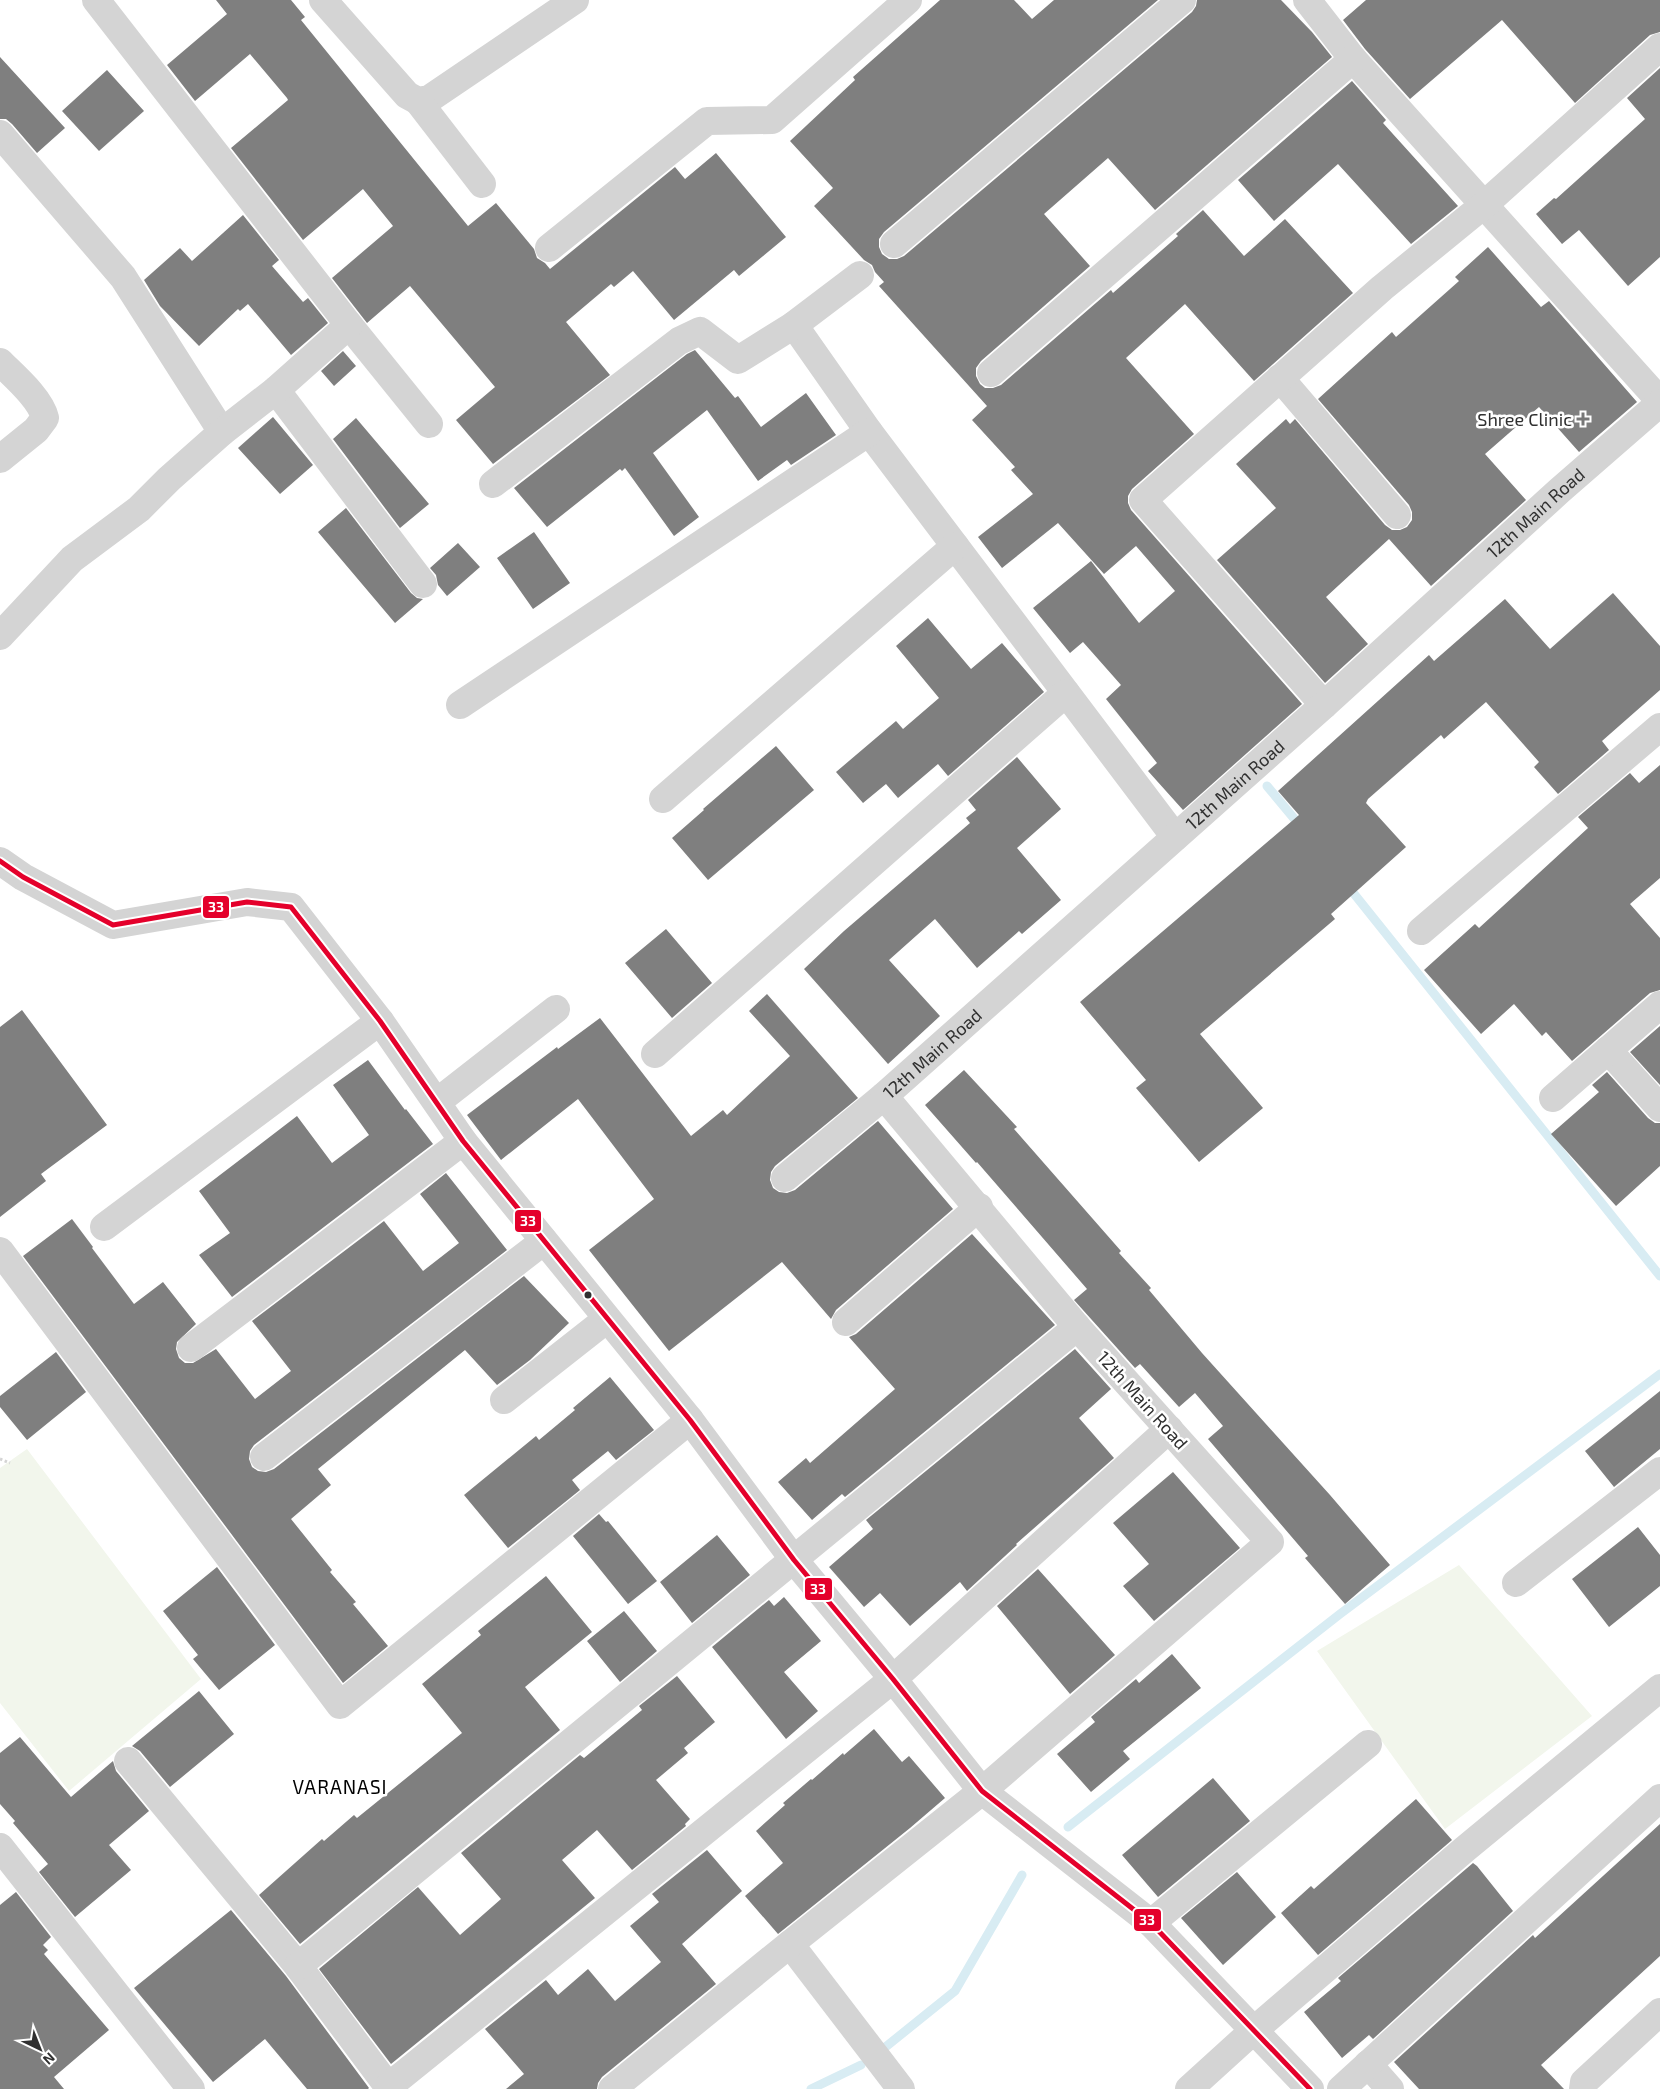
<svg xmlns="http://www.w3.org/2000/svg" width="1660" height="2089" font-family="'Exo 2',sans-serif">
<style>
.green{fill:#f2f6ec}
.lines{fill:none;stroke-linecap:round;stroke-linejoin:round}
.stream{stroke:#d8ecf3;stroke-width:9}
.building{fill:#7f7f7f}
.path{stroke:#d4d4d4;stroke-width:3;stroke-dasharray:2.5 2.5;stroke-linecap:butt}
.minor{stroke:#d4d4d4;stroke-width:28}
.bus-1-casing{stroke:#fff;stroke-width:9}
.bus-1{stroke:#e4002b;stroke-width:5}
.poi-dot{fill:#787878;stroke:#fff;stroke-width:2}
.bus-dot{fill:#303030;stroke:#fff;stroke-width:2}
.labels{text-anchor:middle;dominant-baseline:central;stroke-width:5;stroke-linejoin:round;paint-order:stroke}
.poi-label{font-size:18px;fill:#303030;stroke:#fff;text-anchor:end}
.street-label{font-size:18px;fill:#303030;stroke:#fff}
.neighbourhood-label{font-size:19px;letter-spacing:1px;fill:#000;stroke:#fff}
.line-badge{stroke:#fff;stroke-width:2}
.badge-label{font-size:14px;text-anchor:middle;font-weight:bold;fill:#fff}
</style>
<rect width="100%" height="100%" fill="#fff"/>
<path class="green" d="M27,1449l174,230 -132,112 -69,-88v-235z
M1459,1565l133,151 -147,113 -128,-178z"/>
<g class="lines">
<path class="stream" d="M1267,786l35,42
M1347,885l313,391
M1068,1827l272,-213 320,-240
M883,2049l72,-58 67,-116
M811,2089l50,-24"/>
</g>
<path class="building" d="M216,0h75l14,17 -4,3 167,206 28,-23 38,46 3,9 8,5 5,6 125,-102 10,12 31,-26 70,84 -47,39 -5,-6 -60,50 -41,-49 -19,16 -3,-3 -45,38 44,53 -117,89 -37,-44 39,-33 -85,-101 -43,37 -35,-45 61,-52 -30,-37 -60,51 -72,-92 57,-48 -1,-2 -37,-44 -55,47 -28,-36 60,-51z
M940,0h74l18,19 22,-19h104l-274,232 -5,7v8l3,7 7,5h8l7,-3 288,-244 4,-6 1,-6h84l31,32 20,25 -177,153 -47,-52 -64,56 46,52 -109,95 -5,7v8l4,8 5,4h8l8,-3 110,-95 2,3 65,-57 -2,-2 27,-24 41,46 41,-37 68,74 -99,88 -69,-77 -59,54 68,76 -62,55 -4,7v7l3,7 171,194 -119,106 -35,-39 9,-8 -51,-64 15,-14 -38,-43 -13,11 -37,-45 58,-47 48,62 36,-32 -39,-45 -32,28 -46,-51 -56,45 -24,-31 55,-43 -22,-24 4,-3 -43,-47 15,-14 -108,-120 5,-4 -9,-10 -3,-7 -8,-5 -50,-54 19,-18 -43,-47 65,-61 -2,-3z
M1366,0h294v32l-10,3 -75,68 -73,-83 -92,79 -45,-50 -22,-29z
M0,57l65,71 -28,25 -25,-29 -6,-5h-6z
M1660,68v189l-32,29 -49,-56 -17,14 -26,-30 18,-16 2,1 89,-80 -18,-21z
M107,70l37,41 -45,40 -37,-40z
M1352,81l34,39 -3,3 75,83 -47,38 -73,-80 -64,57 -36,-41z
M243,215l36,45 -7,6 31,36 5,-4 20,25 -37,32 -43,-51 -8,7 -2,-2 -39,37 -39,-40 -16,-26 36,-32 12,13z
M1488,247l53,60 8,-6 88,101 -58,50 -40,-45 -54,47 41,46 -95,86 -42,-47 -63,58 42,47 -43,39 -108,-123 59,-52 -40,-44 50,-45 4,5 5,-5 90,106 7,5h8l7,-3 5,-7v-8l-3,-7 -91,-106 74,-67 4,5 63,-56 -4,-4z
M695,350l40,48 3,-2 23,31 45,-34 30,42 -45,30 -4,-5 -29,21 -51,-71 -54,43 46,64 -25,19 -49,-68 -3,3 -2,-2 -73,58 -33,-39 173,-134z
M343,351l13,15 -22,20 -13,-15z
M273,417l40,48 -33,29 -42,-46z
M356,418l73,86 -29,24 -67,-89z
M346,508l65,85 6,5 6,1 -28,24 -77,-91z
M534,532l36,51 -37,26 -36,-51z
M458,543l22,24 -33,29 -9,-11 -2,-10 -6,-7z
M1613,593l47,53v44l-58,51 7,9 -51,44 -24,-27 5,-5 -53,-60 -42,37 -3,-4 -73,64 -2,4 40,44 -75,67 4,5 -135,115 63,74 -64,54 -63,-74 10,-8 -66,-78 219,-187 -21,-24 151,-136 5,6 71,-62 45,50z
M928,618l43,51 31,-26 42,49 -96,84 -10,-12 -40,34 -12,-14 -23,19 -27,-31 60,-51 7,8 36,-31 -43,-52z
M776,746l38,44 -106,90 -36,-42 32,-28 -1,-1z
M1017,757l44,52 -44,39 44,52 -39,34 -3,-3 -42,37 -42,-49 -46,41 51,56 -52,48 -84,-95 40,-38 126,-108 -4,-5 10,-8 -8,-10z
M1660,765v113l-30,26 30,34v52l-10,3 -78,68 -26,-29 -4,4 -28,-32 -33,30 -57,-64 51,-46 4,4 109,-100 -10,-11 52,-44 9,10z
M666,929l46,54 -40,35 -47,-55z
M767,994l91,104 -83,68 -4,6 -1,8 3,8 6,4 8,1 8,-3 83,-69 75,88 -117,101 -5,9 -49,-57 -113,89 -80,-101 65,-51 -76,-100 -77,61 -34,-45 90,-68 1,2 42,-31 91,118 32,-26 4,5 63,-59 -41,-45z
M22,1010l85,115 -66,49 5,7 -46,36v-190z
M1660,1026v59l-30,-33z
M368,1060l37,50 1,-1 27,35 -201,153 -33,-42 31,-22 -31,-42 98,-75 35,47 37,-28 -36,-50z
M964,1070l53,57 -3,2 107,122 -2,2 32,35 -2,2 53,63 128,142 60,70 -45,39 -40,-46 3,-2 -100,-117 15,-13 -28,-33 -16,14 -39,-43 -5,4 -61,-68 13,-11 -110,-127 -1,1 -51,-58z
M1607,1072l41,46 7,5h5v43l-44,40 -65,-72 48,-42 -7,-7z
M446,1173l61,77 -253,195 -4,6 -1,8 3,8 6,4 8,1 8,-3 250,-193 45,47 -39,37 -33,25 -32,-35 -147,119 13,16 -40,34 41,51 -2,2 26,30 -3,2 35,42 -45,37 -320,-427 49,-37 21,28 -1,1 42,56 29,-22 33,42 -19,18 -1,7 3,9 6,5h8l23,-14 39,50 36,-28 -39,-50 132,-100 39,50 36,-28 -39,-49z
M972,1234l83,91 -210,172 -3,-3 -30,26 -34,-38 28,-24 4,5 85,-74 -46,-52 7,-3z
M1075,1349l36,40 -32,29 35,40 -98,86 1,1 -50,46 -7,-9 -50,44 -30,-33 -16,14 -35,-40 44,-38 -7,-9z
M56,1352l30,40 -59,48 -27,-33v-11z
M610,1377l44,53 -38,30 -8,-9 -36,29 8,10 -72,58 -44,-53 72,-59 3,4 36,-30 -2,-2z
M1660,1391v58l-46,38 -29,-36z
M1173,1472l67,76 -86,73 -31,-35 26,-22 -36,-41z
M599,1514l7,8 2,-1 49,60 -29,23 -55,-68z
M1638,1527l22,28v31l-51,41 -37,-48z
M717,1535l33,40 -58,48 -32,-41z
M217,1567l58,78 -56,45 -26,-31 5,-4 -35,-44z
M1038,1569l77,86 -45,39 -73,-88z
M546,1576l46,56 -67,55 35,43 -260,214 -41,-49 63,-56 2,2 30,-26 3,3 105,-85 -40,-49 59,-49 -3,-4z
M784,1597l37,44 -37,31 34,39 -32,28 -74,-92 57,-47 5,6z
M624,1611l33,40 -37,31 -33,-41z
M1172,1654l29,34 -78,63 7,8 -39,33 -34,-38 38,-32 -4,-5 45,-38 3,4z
M677,1676l38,46 -31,26 4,5 -32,27 34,39 -5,5 1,2 -54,44 -35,-40 -35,30 33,38 -204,166 -72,-95 99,-82 42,48 41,-36 -40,-46 119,-98 4,3 58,-48 -3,-4z
M199,1691l35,43 -64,53 -30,-36 -8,-5z
M874,1729l28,33 7,-6 36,42 -35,30 -132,106 -33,-38 38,-33 -27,-32 29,-26 -2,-2 28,-24 1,1 31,-27 1,2z
M20,1737l51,60 42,-36 3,10 33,40 -40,34 22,25 -56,47 -36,-45 9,-8 -35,-41 2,-2 -15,-17v-51z
M1213,1778l37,43 -92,76 -36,-42z
M1416,1799l36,41 -134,115 -37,-42 30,-27 3,3z
M1660,1824v132l-119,109 23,24h-145l-25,-27 139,-127 2,3z
M707,1850l35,41 -60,53 34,40 -114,93 -4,6 -1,6h-91l18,-15 -39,-45 61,-49 12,15 30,-26 27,32 46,-39 -31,-36 29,-24 -7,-8z
M1473,1863l4,3 36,45 -140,128 -4,-4 -27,23 -38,-46 37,-31 -3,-3z
M1237,1872l39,45 -53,48 -42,-47z
M16,1892l35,45 -8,8 5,5 -4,4 65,76 -55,47 10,12h-64v-184z
M231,1910l55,66 83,112 -1,1h-61l-42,-50 -52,43 -79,-94z"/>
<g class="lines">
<path class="path" d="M0,1459l10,4"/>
<g class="minor">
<path d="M323,0l84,95 11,6 11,-2 146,-99"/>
<path d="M1307,0l46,59 307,342"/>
<path d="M418,101l64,83"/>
<path d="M0,134l123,143 99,155"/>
<path d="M894,244l288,-244"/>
<path d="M549,248l158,-127 65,-1 136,-120"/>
<path d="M349,325l80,99"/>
<path d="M794,325l75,107 306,405"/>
<path d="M0,362c14,14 41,37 45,56l-9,12 -36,29"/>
<path d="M991,373l362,-314"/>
<path d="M1280,378l117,137"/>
<path d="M276,390l147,194"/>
<path d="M493,484l186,-143 21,-10 38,29 56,-35 66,-50"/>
<path d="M0,636l72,-77 67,-50 30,-30 53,-47 54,-42 73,-65 -253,-325"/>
<path d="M460,705l409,-273"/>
<path d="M1324,705l-181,-205 239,-212 103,-84 175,-157"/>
<path d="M663,799l292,-253"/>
<path d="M0,861l23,16 90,48 134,-23 44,5 89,114 83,120 227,279 104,140 99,119 89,112 169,132 159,166"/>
<path d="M1421,931l239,-204"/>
<path d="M1608,1050l52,58"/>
<path d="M655,1054l411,-361"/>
<path d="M1553,1098l107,-93"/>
<path d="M437,1102l119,-93"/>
<path d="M785,1178l99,-82"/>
<path d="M104,1227l276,-206"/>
<path d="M0,1251l340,454 350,-285"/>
<path d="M846,1322l133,-115"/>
<path d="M191,1348l272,-207"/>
<path d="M504,1400l103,-81"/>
<path d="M264,1457l280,-216"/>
<path d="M1516,1583l144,-112"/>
<path d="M128,1761l170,205 92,123"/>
<path d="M0,1847l191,242"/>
<path d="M1151,1923l217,-179"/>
<path d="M790,1944l111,145"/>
<path d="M298,1966l779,-639"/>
<path d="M1368,2064l22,25"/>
<path d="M388,2087l505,-408 276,-250"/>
<path id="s1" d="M612,2089l178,-145 192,-153 288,-249 -193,-215 -193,-231 440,-391 235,-214 101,-88"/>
<path d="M1189,2089l64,-58 212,-182 195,-161"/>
<path d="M1341,2089l319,-291"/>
<path d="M1583,2089l1,-7 76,-70"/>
</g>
<defs>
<path id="bus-1" d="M0,861l23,16 90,48 134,-23 44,5 89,114 83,120 227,279 104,140 99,119 89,112 169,132 159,166"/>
</defs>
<use href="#bus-1" class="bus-1-casing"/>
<use href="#bus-1" class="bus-1"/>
</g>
<path class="poi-dot" d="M1580.5 411.5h5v5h5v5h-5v5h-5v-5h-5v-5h5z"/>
<circle class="bus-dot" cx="588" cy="1295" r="4.5"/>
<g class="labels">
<g class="poi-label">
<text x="1572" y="419">Shree Clinic</text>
</g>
<g class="street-label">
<text stroke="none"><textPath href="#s1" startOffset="2320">12th Main Road</textPath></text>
<text stroke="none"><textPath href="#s1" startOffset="1915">12th Main Road</textPath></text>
<text stroke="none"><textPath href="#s1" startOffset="1510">12th Main Road</textPath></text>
<text transform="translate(1143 1400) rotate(48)">12th Main Road</text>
</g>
<g class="neighbourhood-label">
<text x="340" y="1786">VARANASI</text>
</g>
</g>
<g class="line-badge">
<rect x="202" y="895" width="28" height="24" rx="5" fill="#e4002b"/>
<rect x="514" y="1209" width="28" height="24" rx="5" fill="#e4002b"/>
<rect x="804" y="1577" width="29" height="24" rx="5" fill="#e4002b"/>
<rect x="1133" y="1908" width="29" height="24" rx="5" fill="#e4002b"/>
</g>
<g class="badge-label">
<text x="216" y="912">33</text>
<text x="528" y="1226">33</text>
<text x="818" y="1594">33</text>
<text x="1147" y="1925">33</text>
</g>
<g transform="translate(40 2049) rotate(137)" stroke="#ffffff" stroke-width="4" paint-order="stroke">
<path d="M0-4L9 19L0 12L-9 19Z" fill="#303030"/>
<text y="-8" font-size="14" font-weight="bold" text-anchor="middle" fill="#303030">N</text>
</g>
</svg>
